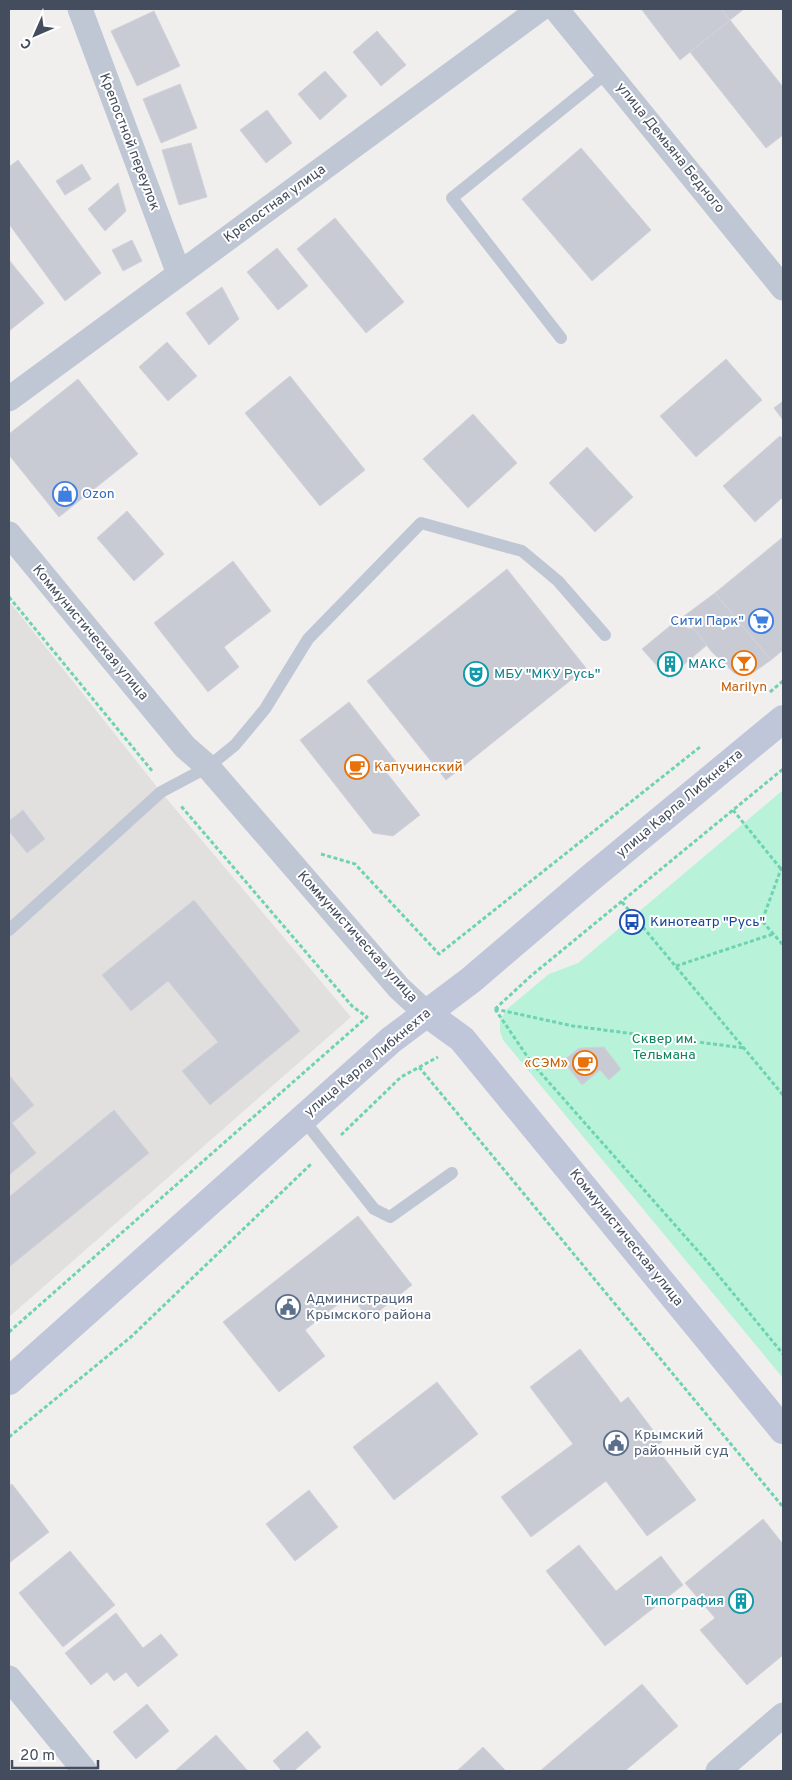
<svg xmlns="http://www.w3.org/2000/svg" width="792" height="1780" font-family="Overpass,sans-serif">
<style>
.education{fill:#e2dfdf}
.green{fill:#b8f3d9}
.building{fill:#c9cbd4;stroke:#d1d2da}
.lines{fill:none;stroke-linecap:round;stroke-linejoin:round}
.path{stroke:#6dd3b3;stroke-width:3;stroke-dasharray:4 2.5;stroke-linecap:butt}
.lane{stroke:#c0c7d4;stroke-width:12}
.street{stroke:#c0c7d4;stroke-width:25}
.secondary{stroke:#bfc6d9;stroke-width:28}
.labels{text-anchor:middle;dominant-baseline:central;stroke-width:4;stroke-linejoin:round;paint-order:stroke}
.street-label{font-size:14px;fill:#444d5d;stroke:#fff}
.shop-label{font-size:14px;fill:#366cbe;stroke:#fff;text-anchor:start}
.culture-label{font-size:14px;fill:#0d838f;stroke:#fff;text-anchor:start}
.food-label{font-size:14px;fill:#c56008;stroke:#fff}
.transit-label{font-size:14px;fill:#164399;stroke:#fff;text-anchor:start}
.park-label{font-size:14px;fill:#0f855e;stroke:#fff}
.service-label{font-size:14px;fill:#4e5e75;stroke:#fff;text-anchor:start}
</style>
<rect width="100%" height="100%" fill="#f1eeee"/>
<path class="education" d="M9,601l152,191 190,225 -342,300z"/>
<path class="green" d="M783,790v588l-280,-338 -3,-9v-11l7,-11 42,-35 29,-11z"/>
<path class="building" d="M644,9h77l9,11 -50,40 -38,-50z
M721,9h23l-14,11z
M154,11l26,55 -43,20 -26,-55z
M730,20l53,67v48l-17,13 -76,-96z
M377,31l29,34 -25,21 -28,-34z
M325,71l22,25 -27,24 -22,-26z
M180,84l17,44 -36,15 -18,-44z
M267,110l25,33 -26,20 -26,-33z
M191,143l16,54 -28,8 -17,-55z
M581,148l70,82 -59,51 -70,-82z
M18,160l83,113 -36,28 -56,-77v-57z
M82,164l9,15 -26,16 -9,-14z
M118,183l8,28 -21,20 -17,-22z
M335,218l69,84 -38,31 -69,-84z
M132,240l10,21 -19,10 -11,-21z
M277,248l31,38 -30,24 -31,-38z
M9,260l35,43 -35,28z
M222,287l17,32 -30,26 -23,-32z
M167,342l30,34 -29,25 -29,-34z
M726,359l36,41 -66,57 -36,-41z
M290,376l75,94 -45,36 -75,-93z
M78,379l60,75 -79,63 -50,-62v-21z
M783,401v19l-9,-12z
M473,414l44,49 -49,45 -45,-49z
M780,436l3,3v58l-28,25 -32,-36z
M587,447l46,50 -38,35 -46,-49z
M127,511l37,43 -30,27 -37,-43z
M783,537v113l-12,10 -56,-67z
M233,561l38,50 -47,36 15,20 -31,25 -54,-69z
M507,569l79,99 -140,112 -79,-99z
M715,593l56,67 -17,12 -11,3 -9,-2 -23,-22 -27,-35z
M676,621l6,6 12,2 13,16 -39,33 -26,-29z
M349,702l48,61 -11,9 34,43 -27,21 -20,-3 -73,-93z
M23,810l22,29 -18,14 -18,-22v-10z
M194,900l106,131 -90,74 -28,-34 36,-29 -50,-61 -37,30 -29,-36z
M604,1047l17,22 -12,11 -9,-10 -18,15 -19,-24 16,-13z
M9,1075l25,30 -22,18 24,30 -27,22z
M114,1110l35,43 -140,114v-70z
M358,1216l54,69 -43,34 -19,-24 -45,35 20,26 -46,36 -56,-70z
M580,1349l41,54 7,-6 34,45 -7,4 41,54 -49,36 -41,-55 -75,56 -30,-40 72,-53 -43,-57z
M437,1382l41,52 -84,66 -41,-53z
M12,1484l37,48 -40,31v-77z
M309,1490l29,37 -43,34 -29,-37z
M763,1519l20,25v111l-36,30 -47,-55 15,-12 -30,-35z
M579,1545l37,46 45,-35 22,29 -78,61 -59,-75z
M70,1551l45,54 -52,42 -44,-54z
M116,1613l27,35 18,-14 17,21 -40,32 -12,-15 -12,9 -7,-9 -16,13 -26,-32z
M642,1684l36,42 -53,45h-85z
M147,1704l22,27 -33,28 -23,-27z
M307,1731l14,16 -27,24h-12l-9,-10z
M216,1735l32,36h-73z
M483,1747l23,24h-49z"/>
<g class="lines">
<path class="path" d="M9,597l144,175
M770,692l13,-11
M733,810l48,59
M321,854l34,10 84,90 261,-207
M783,868l-2,1 -19,52 21,24
M622,902l161,193
M676,966l97,-32
M495,1009l36,53 174,197 78,95
M495,1009l37,-34 251,-206
M495,1009l78,17 171,22
M419,1067l364,440
M341,1135l60,-58 37,-20
M9,1332l358,-315 -15,-11 -171,-200
M9,1437l123,-101 179,-172"/>
<path class="lane" d="M561,338l-109,-140 156,-126
M9,930l152,-138 47,-25 27,-22 30,-36 43,-70 113,-116 101,28 36,30 47,54
M303,1119l71,90 16,8 62,-44"/>
<path class="street" d="M80,9l99,265
M556,9l227,279
M9,399l531,-390
M9,534l176,213 23,20 191,221 27,25
M9,1678l76,93
M718,1771l65,-56"/>
<path class="secondary" d="M426,1013l36,26 321,391
M9,1381l382,-341 80,-60 117,-100 195,-161"/>
</g>
<defs>
<symbol id="shop-ring" viewBox="-11 -11 22 22"><circle r="9.5" fill="#fff" stroke="#3f7fe0" stroke-width="1.5"/><path d="M-5-2.5h2.3a2.7 3.5 0 0 1 5.4 0H5L5.5 6h-11ZM-1.5-2.5h3a1.5 2.3 0 0 0-3 0Z" fill="#3f7fe0"/></symbol>
<symbol id="supermarket-ring" viewBox="-11 -11 22 22"><circle r="9.5" fill="#fff" stroke="#3f7fe0" stroke-width="1.5"/><path d="M-6-5.5h2.5l.6 2H6L4.5 2H-2.5L-4.4-4H-6ZM-1.5 3.2a1.3 1.3 0 1 0 .1 0ZM3 3.2a1.3 1.3 0 1 0 .1 0Z" fill="#3f7fe0"/></symbol>
<symbol id="bar-ring" viewBox="-11 -11 22 22"><circle r="9.5" fill="#fff" stroke="#e8710a" stroke-width="1.5"/><path d="M-6-5H6L.8 .8V4.5H3.5V6h-7V4.5H-.8V.8Z" fill="#e8710a"/></symbol>
<symbol id="building-ring" viewBox="-11 -11 22 22"><circle r="9.5" fill="#fff" stroke="#0f9aa8" stroke-width="1.5"/><path d="M-4-6H4V6H1V3H-1V6H-4ZM-2.5-4.3h1.7v1.8h-1.7ZM.8-4.3h1.7v1.8H.8ZM-2.5-1h1.7V.8h-1.7ZM.8-1h1.7V.8H.8Z" fill="#0f9aa8"/></symbol>
<symbol id="theatre-ring" viewBox="-11 -11 22 22"><circle r="9.5" fill="#fff" stroke="#0f9aa8" stroke-width="1.5"/><path d="M-5-5.5Q0-4 5-5.5V0Q5 5 0 6Q-5 5-5 0ZM-3.3-2.5H-1v1.5H-3.3ZM1-2.5H3.3v1.5H1ZM-2.8 1Q0 5.5 2.8 1Z" fill="#0f9aa8"/></symbol>
<symbol id="cafe-ring" viewBox="-11 -11 22 22"><circle r="9.5" fill="#fff" stroke="#e8710a" stroke-width="1.5"/><path d="M-5.5-4.5H6V0H3Q3 3.5 0 3.5H-2.5Q-5.5 3.5-5.5 0ZM3-3.2v2h1.7v-2ZM-6 4.5H4V6H-6Z" fill="#e8710a"/></symbol>
<symbol id="bus-ring" viewBox="-11 -11 22 22"><circle r="9.5" fill="#fff" stroke="#1a4fb4" stroke-width="1.5"/><path d="M-5-6H5V4H4V6H2V4H-2V6H-4V4H-5ZM-3.5-4V0h7V-4ZM-3.5 1.2v1.5H-2V1.2ZM2 1.2v1.5H3.5V1.2Z" fill="#1a4fb4"/></symbol>
<symbol id="civic-ring" viewBox="-11 -11 22 22"><circle r="9.5" fill="#fff" stroke="#5c6f8a" stroke-width="1.5"/><path d="M-.6-6.5H3V-4.5H.6V-3L4-1V1h2V6H-6V1h2V-1L-.6-3ZM-1.2 2.5V6h2.4V2.5Z" fill="#5c6f8a"/></symbol>
</defs>
<g fill-rule="evenodd">
<use href="#shop-ring" x="51" y="480" width="28" height="28"/>
<use href="#supermarket-ring" x="747" y="607" width="28" height="28"/>
<use href="#bar-ring" x="730" y="649" width="28" height="28"/>
<use href="#building-ring" x="656" y="650" width="28" height="28"/>
<use href="#theatre-ring" x="462" y="660" width="28" height="28"/>
<use href="#cafe-ring" x="343" y="753" width="28" height="28"/>
<use href="#bus-ring" x="618" y="908" width="28" height="28"/>
<use href="#cafe-ring" x="571" y="1049" width="28" height="28"/>
<use href="#civic-ring" x="274" y="1293" width="28" height="28"/>
<use href="#civic-ring" x="602" y="1429" width="28" height="28"/>
<use href="#building-ring" x="727" y="1587" width="28" height="28"/>
</g>
<g class="labels">
<g class="street-label">
<text transform="translate(129 142) rotate(69)">Крепостной переулок</text>
<text transform="translate(670 148) rotate(51)">улица Демьяна Бедного</text>
<text transform="translate(275 204) rotate(-36)">Крепостная улица</text>
<text transform="translate(90 633) rotate(50)">Коммунистическая улица</text>
<text transform="translate(680 804) rotate(-40)">улица Карла Либкнехта</text>
<text transform="translate(357 937) rotate(48)">Коммунистическая улица</text>
<text transform="translate(368 1063) rotate(-40)">улица Карла Либкнехта</text>
<text transform="translate(626 1238) rotate(51)">Коммунистическая улица</text>
</g>
<g class="shop-label">
<text x="82" y="494">Ozon</text>
<text x="744" y="621" text-anchor="end">Сити Парк"</text>
</g>
<g class="culture-label">
<text x="688" y="664">МАКС</text>
<text x="494" y="674">МБУ "МКУ Русь"</text>
<text x="724" y="1601" text-anchor="end">Типография</text>
</g>
<g class="food-label">
<text x="744" y="687">Marilyn</text>
<text x="374" y="767" text-anchor="start">Капучинский</text>
<text x="568" y="1063" text-anchor="end">«СЭМ»</text>
</g>
<g class="transit-label">
<text x="650" y="922">Кинотеатр "Русь"</text>
</g>
<g class="park-label">
<text x="664" y="1039">Сквер им.<tspan x="664" dy="16">Тельмана</tspan></text>
</g>
<g class="service-label">
<text x="306" y="1299">Администрация<tspan x="306" dy="16">Крымского района</tspan></text>
<text x="634" y="1435">Крымский<tspan x="634" dy="16">районный суд</tspan></text>
</g>
</g>
<rect width="792" height="1780" fill="none" stroke="#444d5d" stroke-width="20"/>
<g transform="translate(35 35) rotate(225)" stroke="#ffffff" stroke-width="4" paint-order="stroke">
<path d="M0-4L9 19L0 12L-9 19Z" fill="#444d5d"/>
<text y="-8" font-size="14" font-weight="bold" text-anchor="middle" fill="#444d5d">С</text>
</g>
<path d="M12 1760v8h86v-8" fill="none" stroke="#444d5d" stroke-width="2.5"/>
<text x="20" y="1760" font-size="15" fill="#444d5d" stroke="#ffffff" stroke-width="4" paint-order="stroke">20 m</text>
</svg>
